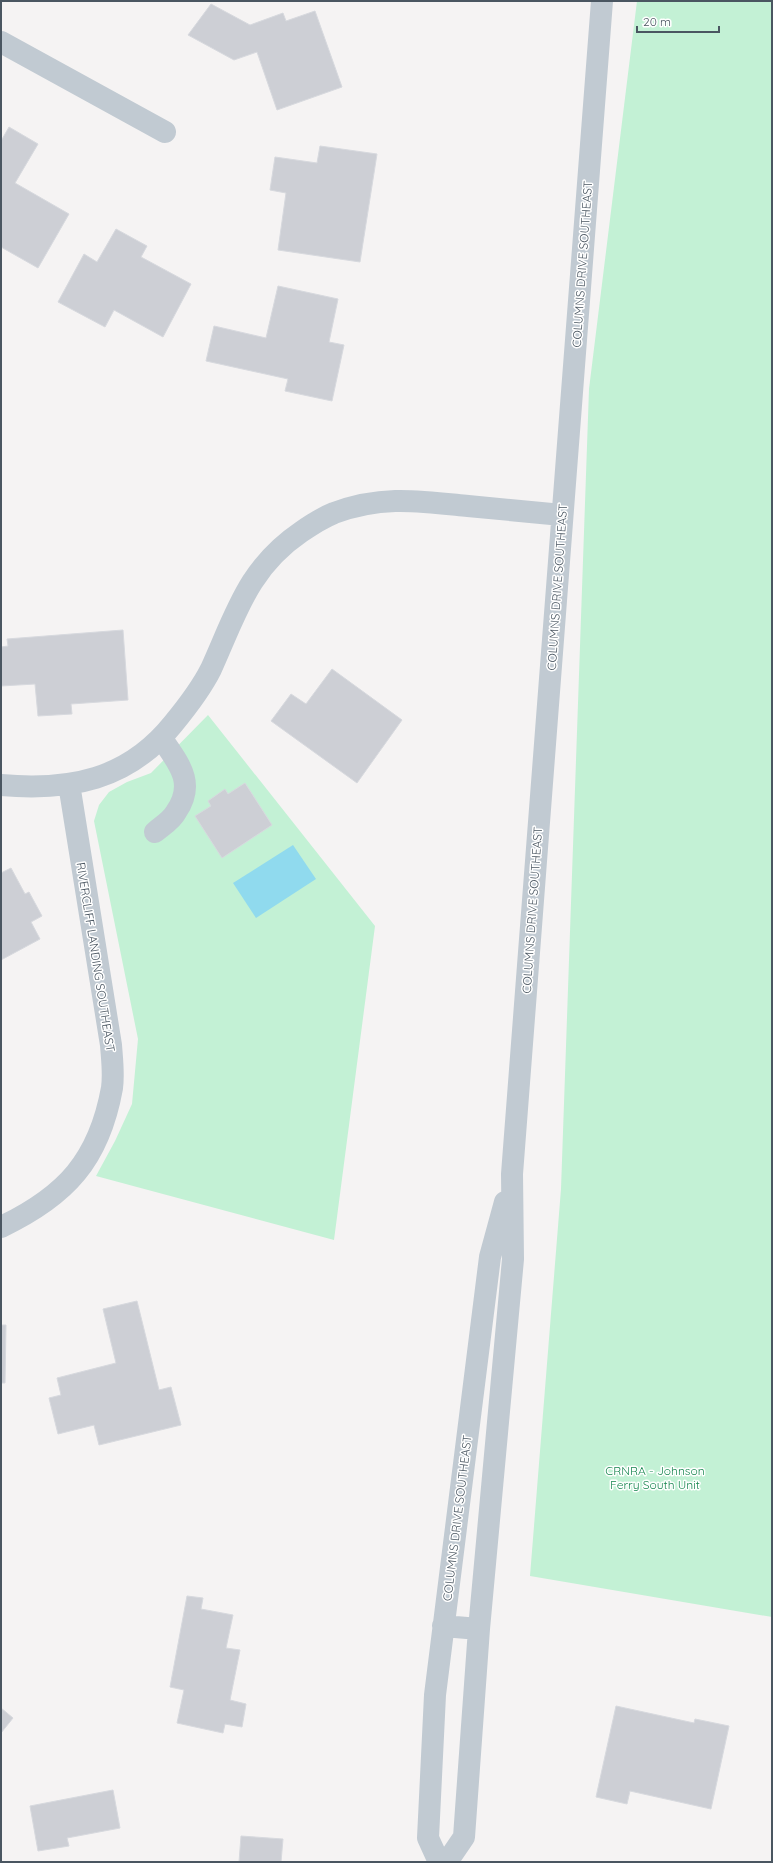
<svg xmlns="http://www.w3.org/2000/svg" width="773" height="1863" font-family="Quicksand,sans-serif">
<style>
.green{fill:#c3f1d5}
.water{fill:#90daee}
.building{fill:#cdcfd5;stroke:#d7d9de}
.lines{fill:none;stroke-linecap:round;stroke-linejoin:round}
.minor{stroke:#c1cad2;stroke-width:22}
.labels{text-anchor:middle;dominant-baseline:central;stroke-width:3;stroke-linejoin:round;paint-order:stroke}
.street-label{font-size:12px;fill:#4a5661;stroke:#fff}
.park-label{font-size:12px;fill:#17864f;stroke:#fff}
</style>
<rect width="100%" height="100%" fill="#f5f3f3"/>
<path class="green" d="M637,1h135v1616l-242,-41 31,-387 28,-800z
M208,715l167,211 -41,314 -238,-64 19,-35 17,-37 6,-65 -44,-218 5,-16 10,-13 18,-10 24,-9z"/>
<path class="water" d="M293,845l23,34 -60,39 -23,-35z"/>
<path class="building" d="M211,4l39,21 33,-12 3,8 29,-10 27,76 -65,23 -20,-58 -23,8 -46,-25z
M9,127l29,17 -23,39 54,31 -31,54 -37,-21v-106z
M320,146l57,8 -17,108 -82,-12 8,-57 -16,-3 5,-33 42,6z
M116,229l31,17 -6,11 50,27 -28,53 -49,-27 -9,17 -47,-25 26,-48 13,8z
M278,286l60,13 -9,43 15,3 -12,56 -47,-10 3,-12 -82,-18 8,-35 52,12z
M123,630l5,70 -57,4 1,10 -34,2 -3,-32 -34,2v-39l7,-1 -1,-7z
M332,669l70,51 -45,63 -86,-62 20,-27 15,10z
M245,783l27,42 -50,33 -27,-42 16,-10 -3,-5 17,-12 3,5z
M11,868l14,26 4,-2 13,24 -11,6 9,17 -39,21v-87z
M137,1301l22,89 12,-3 10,38 -82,20 -5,-20 -36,9 -9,-36 12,-3 -4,-17 59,-15 -13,-54z
M1,1325h5l-1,58h-4z
M187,1596l16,2 -2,11 32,6 -7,33 14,2 -10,50 16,4 -4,23 -17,-3 -2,9 -46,-10 7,-33 -14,-3z
M616,1706l78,17 1,-4 34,7 -18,83 -81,-18 -3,13 -31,-7z
M1,1708l12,10 -12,15z
M113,1790l7,38 -53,10 2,8 -31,5 -8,-45z
M241,1836l42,3 -2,23h-42z"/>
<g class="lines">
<path class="minor" d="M1,42l164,90
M1,785c69,6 127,-5 172,-61 14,-17 28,-35 38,-55 25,-55 37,-101 90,-137 10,-7 21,-14 33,-19 48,-18 85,-12 134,-7 32,3 63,6 94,9
M155,832c7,-6 17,-12 21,-20 20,-29 3,-48 -14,-73
M1,1227c65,-31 98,-67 111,-139 2,-14 0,-29 -1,-43l-42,-261
M443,1626l36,3
M439,1862l-11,-24 7,-143 55,-438 15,-55
M447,1862l17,-25 15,-208 34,-370 -1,-85 90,-1173"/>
</g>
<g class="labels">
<g class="street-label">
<text transform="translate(582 264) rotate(-86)">COLUMNS DRIVE SOUTHEAST</text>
<text transform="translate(557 587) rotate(-86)">COLUMNS DRIVE SOUTHEAST</text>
<text transform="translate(532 910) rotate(-86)">COLUMNS DRIVE SOUTHEAST</text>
<text transform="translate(96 957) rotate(81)">RIVERCLIFF LANDING SOUTHEAST</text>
<text transform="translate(457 1518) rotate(-83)">COLUMNS DRIVE SOUTHEAST</text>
</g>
<g class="park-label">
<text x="655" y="1470">CRNRA - Johnson<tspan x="655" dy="14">Ferry South Unit</tspan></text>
</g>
</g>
<rect width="773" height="1863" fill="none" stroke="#4a5661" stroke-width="4"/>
<path d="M637 26v6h82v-6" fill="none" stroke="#4a5661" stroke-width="2"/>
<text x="643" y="26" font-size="12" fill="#4a5661" stroke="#ffffff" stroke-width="3" paint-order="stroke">20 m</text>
</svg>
